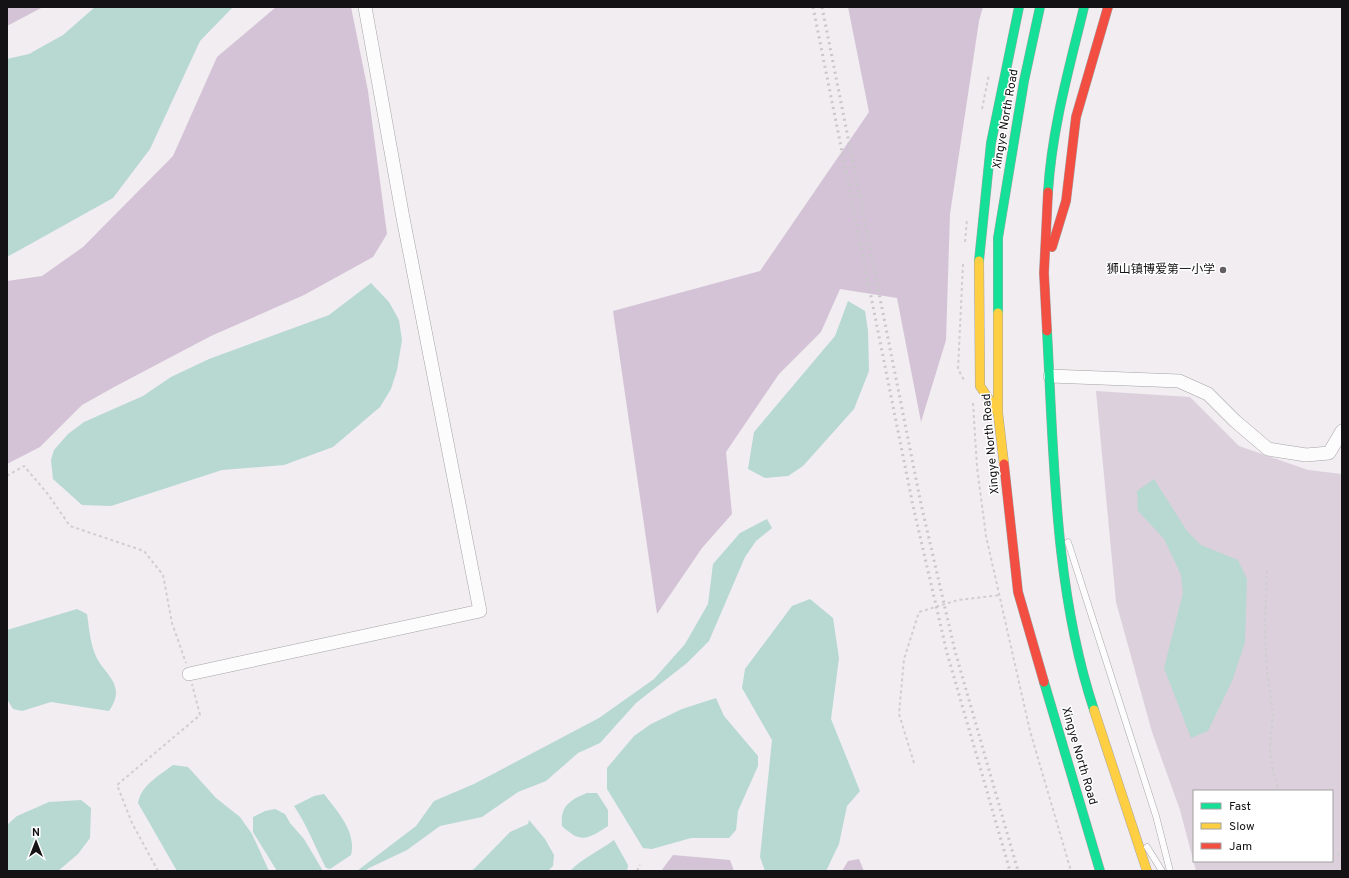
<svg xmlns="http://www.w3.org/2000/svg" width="1349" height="878" font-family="Overpass,'Noto Sans SC',sans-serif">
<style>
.green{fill:#dcd0dd;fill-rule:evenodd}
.forest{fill:#d4c3d6}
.water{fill:#b8d8d2}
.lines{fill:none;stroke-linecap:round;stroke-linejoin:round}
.lane-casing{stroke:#a5a3a5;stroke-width:7}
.street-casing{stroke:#a5a3a5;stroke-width:14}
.fast-casing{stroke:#a5a3a5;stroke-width:10}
.slow-casing{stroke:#a5a3a5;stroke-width:10}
.jam-casing{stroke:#a5a3a5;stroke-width:10}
.path{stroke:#d0cfd0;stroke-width:2;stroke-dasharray:3 3;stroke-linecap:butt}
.lane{stroke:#fdfcfd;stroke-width:6}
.street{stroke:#fdfcfd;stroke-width:13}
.fast{stroke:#16e098;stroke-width:9}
.slow{stroke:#ffcf43;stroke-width:9}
.jam{stroke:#f24e42;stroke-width:9}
.rail{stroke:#c9c8c9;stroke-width:3;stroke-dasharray:2 4;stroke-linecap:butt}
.poi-dot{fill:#615f61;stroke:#fff;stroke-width:1.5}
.labels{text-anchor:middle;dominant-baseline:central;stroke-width:3;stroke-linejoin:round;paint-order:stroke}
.street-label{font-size:12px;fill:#141214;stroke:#fff}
.poi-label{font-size:12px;fill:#141214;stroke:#fff;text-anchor:end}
</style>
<rect width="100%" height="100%" fill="#f1edf1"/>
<path class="green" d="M1096,391l94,6 49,49 69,24 34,4v397h-146l-16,-61 -28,-78 -36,-130zM1194,791h138v70h-138z"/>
<path class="forest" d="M7,7h36l-36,19z
M276,7h75l17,84 19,143 -14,23 -69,38 -93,41 -95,50 -34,19 -42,42 -33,17v-183l35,-5 41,-29 90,-91 44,-99z
M848,7h135l-4,14 -29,193 -4,126 -25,82 -24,-124 -57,-9 -19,43 -42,42 -53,78 6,62 -30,34 -45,66 -44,-303 147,-40 109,-159z
M673,855l57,5 4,11h-73z
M859,859l5,12h-22l6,-10z"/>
<path class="water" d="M95,7h138l-33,34 -50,108 -37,49 -106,59v-198l22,-5 34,-19z
M371,283l18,19 10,18 3,20 -5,30 -6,19 -11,18 -47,40 -49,18 -62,5 -111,36 -29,-1 -29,-26 -2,-19 3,-10 14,-16 16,-12 59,-26 28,-19 38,-18 120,-44z
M848,301l17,10 3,20 1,40 -15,38 -51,57 -15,10 -23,2 -17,-9 6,-37 81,-96z
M1154,479l33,52 14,14 37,15 9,19 -2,63 -12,37 -25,52 -17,7 -27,-70 19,-75 -2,-18 -17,-36 -26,-28 -1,-20z
M767,519l5,9 -16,13 -11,16 -36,84 -22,22 -51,40 -36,40 -22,10 -32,28 -28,11 -36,25 -42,9 -33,24 -38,18 -4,3h-8l59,-45 18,-25 40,-17 125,-66 55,-39 31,-35 23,-40 5,-40 27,-31z
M810,599l23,19 6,40 -8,61 29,72 -13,15 -8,38 -13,27h-61l-5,-14 12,-117 -30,-52 3,-19 47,-63z
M77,609l10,5c2,13 3,28 8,40 8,21 33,29 14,57l-58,-9 -29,9 -9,-2 -6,-10v-69z
M716,698l8,18 34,40v10l-20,45 -2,19 -7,8h-38l-39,11 -9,-1 -36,-59v-21l27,-32 17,-12 31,-15z
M173,765l15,2 28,31 24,19 12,17 17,37h-92l-39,-68c3,-18 21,-27 35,-38z
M587,793h10l11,17v16c-20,13 -27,18 -46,0 -2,-20 8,-26 25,-33z
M324,794c13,17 33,38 27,61l-21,14 -4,-1c-11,-21 -19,-43 -32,-62l20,-10z
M81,800l10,8 -1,30 -12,16 -20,17h-51v-46l10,-9 32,-14z
M275,809l10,5 5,9 14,16 19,32h-46l-24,-39v-15l12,-6z
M529,820l16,19 9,16 -1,11 -5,5h-77l4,-3 35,-36 18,-8z
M614,840l14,25 -1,6h-57c14,-14 29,-20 44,-31z"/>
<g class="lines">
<defs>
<path id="lane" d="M1068,542l88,274 14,55
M1147,847l15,24"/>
<path id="street" d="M1050,376l129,5 29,13 27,27 33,28 38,6 23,-2 13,-22
M189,674l291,-63 -77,-393 -38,-211"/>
<path id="fast" d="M1048,192c4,-64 21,-123 36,-185
M979,261l12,-118 28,-136
M998,313v-75l26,-157 16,-74
M1047,331c7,125 7,258 47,379
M1044,682l56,189"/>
<path id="slow" d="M979,261l1,125 18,27
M998,313v100l6,51
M1094,710l53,161"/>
<path id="jam" d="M1052,247l14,-46 10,-84 32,-110
M1047,331l-3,-58 4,-81
M1004,464l14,128 26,90"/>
</defs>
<use href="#lane" class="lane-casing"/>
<use href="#street" class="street-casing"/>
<use href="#fast" class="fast-casing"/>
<use href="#slow" class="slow-casing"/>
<use href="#jam" class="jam-casing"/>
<path class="path" d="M982,109l7,-35
M965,242l2,-23
M963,264l-5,105 7,13
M973,403l4,64 9,69 44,195 41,140
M7,476l17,-10 23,27 23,33 74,25 19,24 9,48 14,40
M1267,570l-2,54 2,48 6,41 -3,37 3,22 6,19
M914,763l-15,-49 5,-55 15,-47 39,-12 43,-5
M1332,850l10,7
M158,871l-26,-48 -15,-38 83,-70 -8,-31
M637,871l3,-6"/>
<use href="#lane" class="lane"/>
<use href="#street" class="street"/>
<use href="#fast" class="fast"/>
<use href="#slow" class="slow"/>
<use href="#jam" class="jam"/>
<path class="rail" d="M813,7l100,499 34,147 63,218
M822,7l99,497 34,147 63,220"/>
</g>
<circle class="poi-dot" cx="1223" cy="270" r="4"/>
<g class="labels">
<g class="street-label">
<text transform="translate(1006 119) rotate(-80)">Xingye North Road</text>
<text transform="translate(991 444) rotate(-95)">Xingye North Road</text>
<text transform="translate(1079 756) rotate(74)">Xingye North Road</text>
</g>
<g class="poi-label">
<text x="1215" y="270">狮山镇博爱第一小学</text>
</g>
</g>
<rect width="1349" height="878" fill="none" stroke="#141214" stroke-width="16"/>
<rect x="1193" y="790" width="140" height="72" fill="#ffffff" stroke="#a1a0a1"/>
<rect x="1201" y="803" width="20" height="6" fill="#16e098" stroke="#a1a0a1"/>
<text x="1229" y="810" font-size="12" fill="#141214">Fast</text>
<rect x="1201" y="823" width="20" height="6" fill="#ffcf43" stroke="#a1a0a1"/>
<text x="1229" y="830" font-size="12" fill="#141214">Slow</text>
<rect x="1201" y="843" width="20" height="6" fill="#f24e42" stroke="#a1a0a1"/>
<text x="1229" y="850" font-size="12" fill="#141214">Jam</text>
<g transform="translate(36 842)" stroke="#ffffff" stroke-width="3" paint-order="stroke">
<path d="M0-3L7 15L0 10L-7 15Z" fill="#141214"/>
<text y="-6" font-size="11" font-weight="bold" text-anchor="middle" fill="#141214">N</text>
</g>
</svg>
